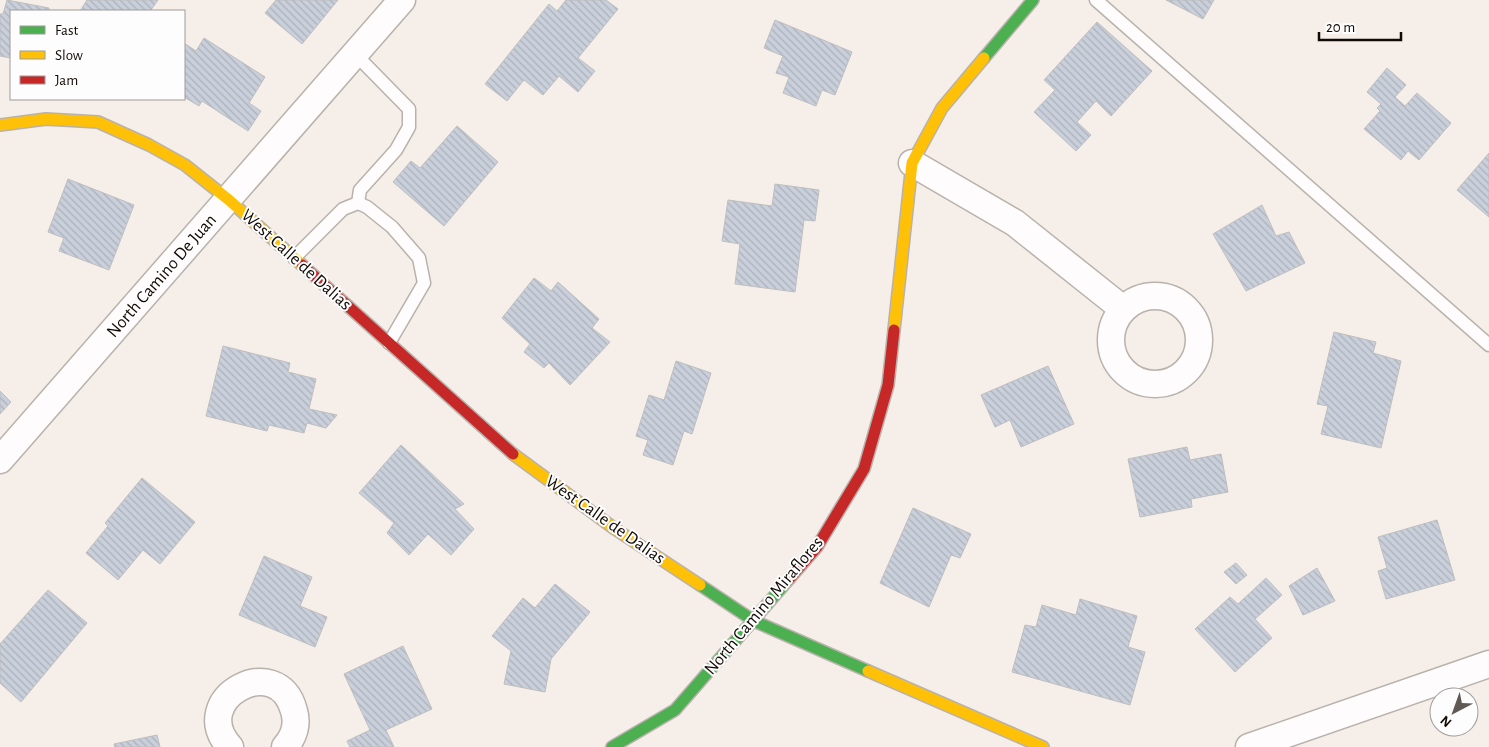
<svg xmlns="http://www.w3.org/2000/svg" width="1489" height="747" font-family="'Alegreya Sans',sans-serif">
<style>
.building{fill:url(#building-back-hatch);stroke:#bebebf}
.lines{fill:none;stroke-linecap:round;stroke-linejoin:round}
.lane-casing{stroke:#b9b2ac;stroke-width:15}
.street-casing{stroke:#b9b2ac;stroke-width:29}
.fast-casing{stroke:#b9b2ac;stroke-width:14}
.slow-casing{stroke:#b9b2ac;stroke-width:14}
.jam-casing{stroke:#b9b2ac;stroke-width:14}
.lane{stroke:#fefcfc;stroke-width:12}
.street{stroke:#fefcfc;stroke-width:26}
.fast{stroke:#4caf50;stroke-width:11}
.slow{stroke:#ffc107;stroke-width:11}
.jam{stroke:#c62828;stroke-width:11}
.labels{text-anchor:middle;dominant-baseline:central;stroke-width:4;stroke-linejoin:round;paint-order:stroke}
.street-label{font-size:18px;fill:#110904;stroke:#fdfdfd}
</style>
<defs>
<pattern id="building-back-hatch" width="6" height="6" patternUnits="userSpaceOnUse" patternTransform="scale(1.25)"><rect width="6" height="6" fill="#c9d0db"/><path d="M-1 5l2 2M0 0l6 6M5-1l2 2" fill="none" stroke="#acb1ba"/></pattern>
</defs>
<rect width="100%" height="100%" fill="#f6eee8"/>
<path class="building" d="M7,0l42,8v3h-38v47l-11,-2v-42h3z
M87,0h71l-7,10 2,1h-73z
M276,0h62l-36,44 -37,-31z
M566,0h40l12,9 -40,49 17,13 -17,21 -19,-16 -16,19 -19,-15 -17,21 -22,-17 64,-80 8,7z
M1166,0h48l-11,19z
M775,20l77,32 -17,43 -13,-5 -6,16 -33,-13 6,-16 -13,-4 7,-17 -19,-8z
M1097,22l55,49 -41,45 -15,-15 -19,21 14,13 -15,16 -42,-39 21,-22 -11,-10z
M204,38l61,39 -16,26 12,8 -13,20 -46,-30 -3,5 -15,-9v-54l12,8z
M1387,68l19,17 -11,12 10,9 12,-13 34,30 -32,37 -11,-9 -7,9 -37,-31 16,-18 -3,-3 4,-4 -14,-12z
M457,126l41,36 -54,64 -51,-44 18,-21 9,7z
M1489,153v64l-32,-27z
M68,179l66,26 -25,65 -50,-19 5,-13 -16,-6z
M775,184l44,6 -4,31 -11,-1 -9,72 -60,-8 5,-40 -18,-3 6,-41 44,6z
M1262,205l14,31 13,-4 16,31 -59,28 -33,-57z
M534,278l17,13 7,-9 41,37 -7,9 18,14 -40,43 -21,-22 -5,5 -20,-16 6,-8 -28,-26z
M1334,332l42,10 -3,11 28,8 -20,87 -60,-14 7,-28 -11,-2z
M223,346l67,17 -2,9 28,7 -7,30 28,6 -11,13 -19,-5 -3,10 -35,-8 -2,6 -61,-15z
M676,361l35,12 -19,61 -8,-3 -11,34 -30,-10 5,-15 -12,-4 13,-41 15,5z
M1048,366l26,58 -53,23 -11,-27 -15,7 -14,-32z
M0,391l11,11 -11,12z
M401,445l63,59 -9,5 19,20 -23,26 -23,-21 -19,21 -22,-22 7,-10 -35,-30z
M1187,447l3,13 31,-6 7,38 -37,7 1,8 -52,10 -12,-58z
M142,478l53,44 -35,42 -17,-14 -25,30 -32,-27 22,-27 -3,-3z
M913,508l58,26 -11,24 -9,-3 -22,52 -49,-24z
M1437,520l18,60 -69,19 -8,-28 9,-3 -9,-31z
M264,556l48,21 -12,29 27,11 -12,30 -76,-32z
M1236,563l11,12 -11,9 -12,-12z
M1317,568l18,33 -32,14 -14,-29z
M1266,578l16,17 -27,24 17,19 -37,34 -40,-43 35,-32 8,7z
M555,584l35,28 -39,47 -6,33 -41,-8 7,-33 -19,-15 31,-38 12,10z
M48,590l39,33 -66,79 -21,-19v-39z
M1080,599l57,17 -9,31 17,5 -15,53 -118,-33 13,-47 11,2 6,-22 34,10z
M403,646l29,63 -46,21 8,17h-44l-3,-6 23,-11 -26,-56z
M157,735l3,12h-45l-1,-3z"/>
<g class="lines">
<defs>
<path id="lane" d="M1096,0l393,345
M355,54l54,55v18l-13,23 -36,40 -2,13
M294,258l49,-49 15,-6 9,4 25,20 27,31 5,25 -35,60"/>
<path id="street" d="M912,163l103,60 108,86
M1111 340a44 44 0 1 1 88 0a44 44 0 1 1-88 0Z
M0,460l402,-460
M230,747c-44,-48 48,-98 64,-36 4,13 0,26 -9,36
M1249,747l240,-83"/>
<path id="fast" d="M984,58l49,-58
M700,585l54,36 114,50
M612,747l63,-37 115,-132"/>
<path id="slow" d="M0,125l46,-6 52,3 51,23 36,20 44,35 73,65
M894,330l18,-167 30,-55 42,-50
M513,454l102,75 85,56
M868,671l175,76"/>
<path id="jam" d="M302,265l211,189
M790,578l27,-31 47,-78 24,-84 6,-55"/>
</defs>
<use href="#lane" class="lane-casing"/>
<use href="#street" class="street-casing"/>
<use href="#fast" class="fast-casing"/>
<use href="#slow" class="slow-casing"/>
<use href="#jam" class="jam-casing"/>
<use href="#lane" class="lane"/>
<use href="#street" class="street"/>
<use href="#fast" class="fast"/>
<use href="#slow" class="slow"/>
<use href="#jam" class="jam"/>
</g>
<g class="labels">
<g class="street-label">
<text transform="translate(296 260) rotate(42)">West Calle de Dalias</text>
<text transform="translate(162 276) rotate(-49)">North Camino De Juan</text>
<text transform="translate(605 520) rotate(35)">West Calle de Dalias</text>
<text transform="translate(764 606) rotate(-50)">North Camino Miraflores</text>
</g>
</g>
<rect x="10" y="10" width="175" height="90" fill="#fdfdfd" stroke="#9f9b99"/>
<rect x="20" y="26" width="25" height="8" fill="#4caf50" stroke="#9f9b99"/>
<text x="55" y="35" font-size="15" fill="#110904">Fast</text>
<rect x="20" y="51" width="25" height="8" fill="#ffc107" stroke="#9f9b99"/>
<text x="55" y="60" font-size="15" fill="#110904">Slow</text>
<rect x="20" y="76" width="25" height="8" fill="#c62828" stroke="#9f9b99"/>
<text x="55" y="85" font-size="15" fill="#110904">Jam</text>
<g transform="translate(1454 712) rotate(221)"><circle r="24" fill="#fdfdfd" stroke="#9f9b99"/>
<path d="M0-4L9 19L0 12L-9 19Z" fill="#615954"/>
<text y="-8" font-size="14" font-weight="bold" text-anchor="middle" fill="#110904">N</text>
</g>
<path d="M1319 32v8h82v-8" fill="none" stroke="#110904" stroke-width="2.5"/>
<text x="1326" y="32" font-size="15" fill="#110904" stroke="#fdfdfd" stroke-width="4" paint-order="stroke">20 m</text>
</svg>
